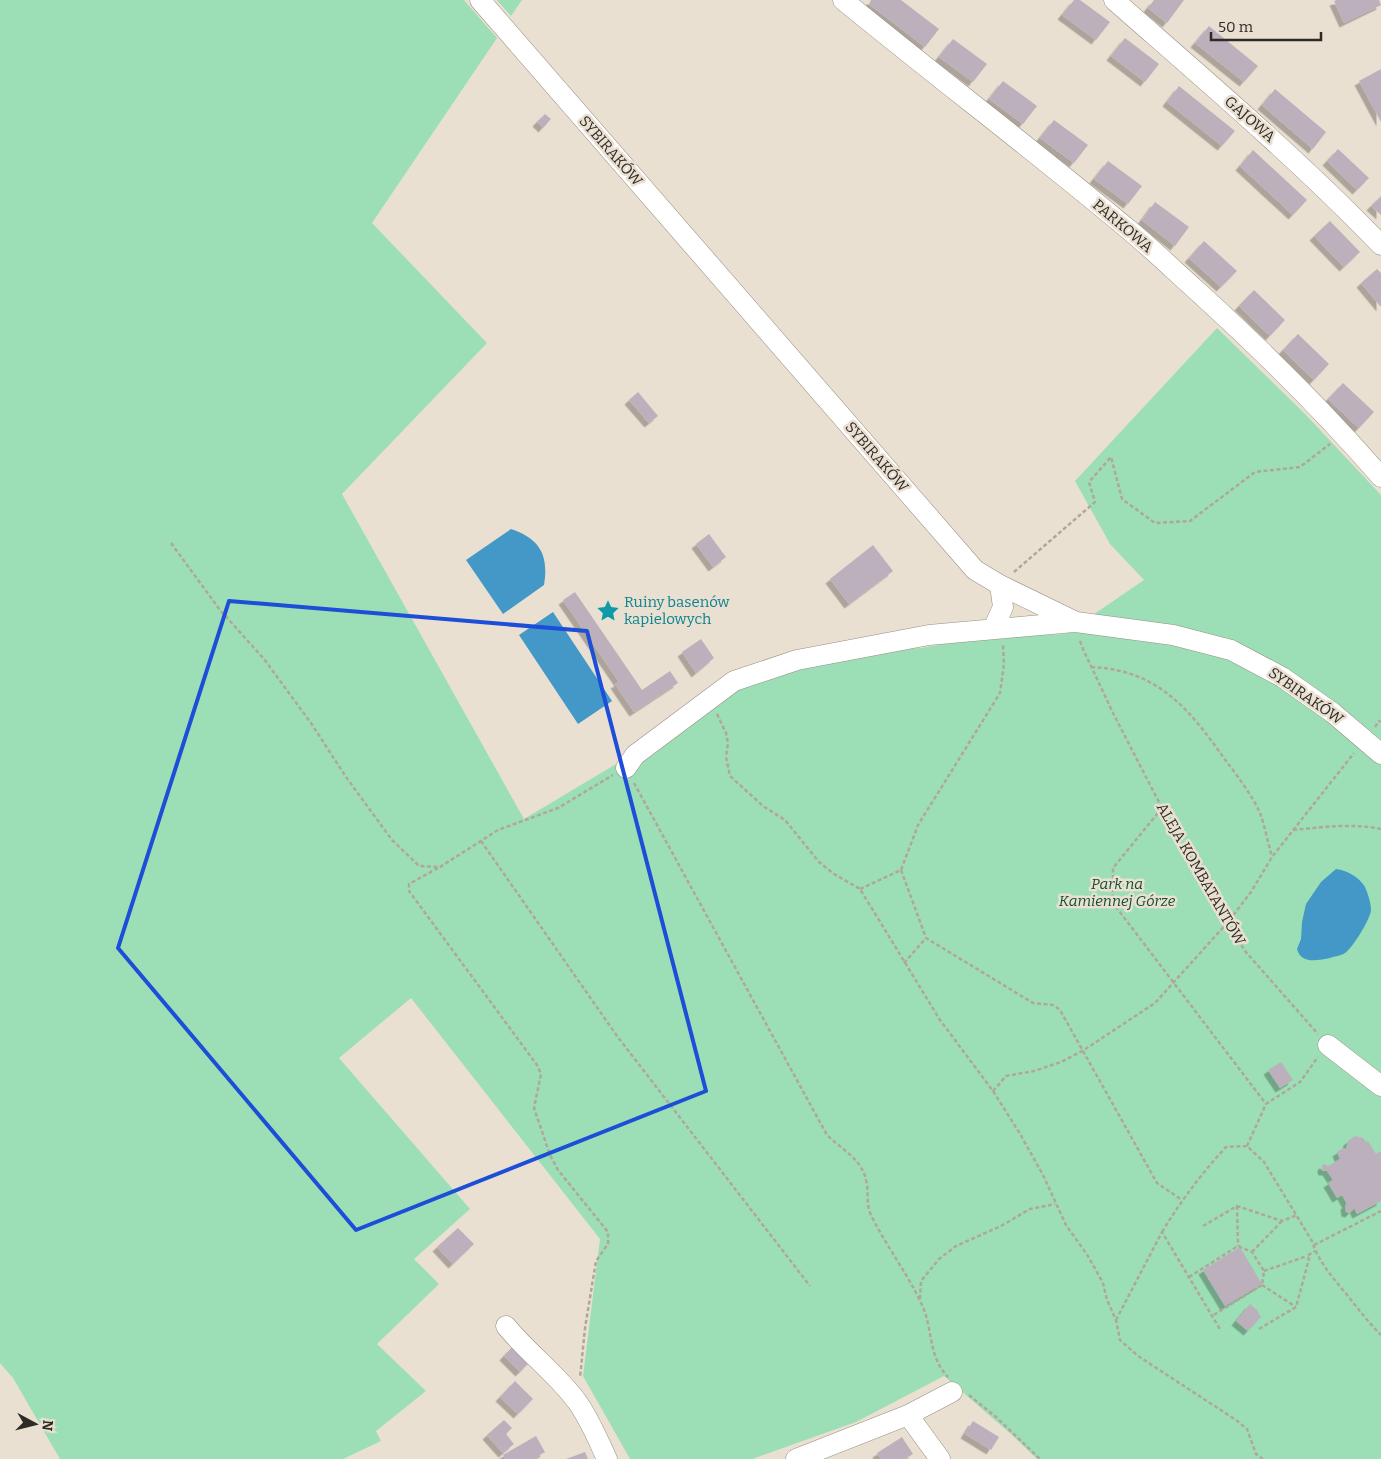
<svg xmlns="http://www.w3.org/2000/svg" width="1381" height="1459" font-family="Bitter,serif">
<style>
.green{fill:#9cdfb6}
.water{fill:#4498c8}
.building{fill:#bcb0bd;filter:url(#shadow)}
.lines{fill:none;stroke-linecap:round;stroke-linejoin:round}
.minor-casing{stroke:#978e81;stroke-width:21}
.path{stroke:#afa79c;stroke-width:2.5;stroke-dasharray:4 2.5;stroke-linecap:butt}
.minor{stroke:#fff;stroke-width:20}
.marked{fill:none;stroke:#1d4ed8;stroke-width:4;stroke-linejoin:round}
.labels{text-anchor:middle;dominant-baseline:central;stroke-width:5;stroke-linejoin:round;paint-order:stroke}
.street-label{font-size:15px;fill:#2e2a25;stroke:#eae0d2}
.culture-label{font-size:15px;fill:#0d838f;stroke:#eae0d2;text-anchor:start}
.park-label{font-size:15px;font-style:italic;fill:#0f5030;stroke:#eae0d2}
</style>
<defs>
<filter id="shadow"><feDropShadow dx="-4.5" dy="4.5" stdDeviation="0" flood-color="#0004"/></filter>
</defs>
<rect width="100%" height="100%" fill="#eae0d2"/>
<path class="green" d="M0,0h464l33,38 -125,185 115,120 -145,151 182,325 159,-95 61,-40 25,-8 130,-27 22,-1 49,-9 95,-5 79,-54 -34,-36 -35,-63 142,-153 88,86 76,81v964h-344l-25,-24 -68,-59 -88,46 -104,37h-122l-47,-83 17,-137 -189,-241 -72,60 131,151 -56,50 25,25 -62,60 49,47 -50,40 5,10 -38,18h-283l-47,-81 -13,-15z
M497,0h25l-11,16z"/>
<path class="water" d="M511,529c29,10 38,26 33,56l-41,29 -37,-54z
M553,612l59,89 -34,23 -59,-89z
M1336,869c11,1 24,9 29,18 3,7 6,16 6,23 0,8 -19,39 -26,43 -4,3 -10,3 -15,5 -11,2 -29,7 -33,-9l4,-10 1,-17 4,-18 15,-22z"/>
<path class="building" d="M871,0h30l38,29 -14,18 -56,-43z
M1074,0h6l30,22 -14,18 -34,-25z
M1154,0h30l-17,23 -19,-15z
M1337,0h42l2,5 -37,18 -10,-22z
M1209,26l49,40 -14,16 -49,-39z
M1125,38l34,26 -14,18 -34,-26z
M953,39l34,25 -14,18 -34,-25z
M1381,69v53l-22,-41z
M1003,81l34,25 -14,18 -34,-25z
M1179,86l56,45 -13,15 -55,-44z
M1275,89l51,43 -13,17 -51,-44z
M545,114l6,5 -8,9 -6,-6z
M1054,120l34,25 -14,18 -34,-25z
M1338,149l31,29 -12,12 -30,-29z
M1253,150l54,50 -14,15 -53,-49z
M1108,161l34,25 -14,18 -34,-25z
M1381,196v19l-10,-9z
M1155,202l34,25 -14,19 -33,-26z
M1330,221l30,31 -16,15 -30,-31z
M1204,241l33,30 -16,16 -32,-29z
M1377,269l4,4v34l-20,-24z
M1254,290l31,30 -15,16 -31,-30z
M1298,334l31,30 -15,16 -31,-30z
M1343,383l31,29 -15,16 -31,-29z
M638,392l20,24 -9,7 -20,-23z
M709,534l17,23 -13,10 -17,-23z
M873,545l20,26 -44,33 -19,-25z
M575,592l67,98 28,-19 8,12 -44,29 -19,-28 4,-2 -56,-82z
M701,639l13,19 -18,15 -14,-21z
M1281,1062l12,18 -13,8 -12,-18z
M1355,1136l8,2 3,4 2,-1 8,13 4,-3 1,2v48l-24,13 -3,-6 -4,5 -4,-1 -1,-7 2,-1 -5,-9 -5,3 -9,-15 5,-3 -6,-9h-4l-1,-3v-2l2,-2 4,2 12,-7 -3,-7 6,-4 3,1 2,-8z
M458,1228l16,16 -21,20 -16,-17z
M1240,1247l22,37 -37,22 -22,-36z
M1250,1304l7,6 4,7 -13,14 -12,-10z
M512,1347l16,17 -8,8 -16,-16z
M515,1381l18,18 -15,15 -18,-17z
M504,1420l8,8 -6,6 8,10 -11,9 -16,-18z
M973,1421l26,16 -8,13 -26,-16z
M536,1436l9,16 -12,7h-28l-2,-4z
M902,1437l11,17 -8,5h-24l-4,-6z
M585,1452l3,7h-22z"/>
<g class="lines">
<defs>
<path id="minor" d="M480,0l495,570 25,15 76,37 97,13 58,15 51,27 51,36 48,41
M843,0c96,79 196,154 291,234 21,18 41,37 62,56 65,59 128,121 185,187
M1114,0c91,80 183,158 267,245
M993,629l10,-22 -3,-22
M626,768l9,-13 99,-74 63,-21 132,-25 145,-13
M1328,1045l53,41
M506,1326c22,27 52,49 72,77 12,17 20,37 29,56
M908,1415l44,-23
M796,1459l112,-44 32,44"/>
</defs>
<use href="#minor" class="minor-casing"/>
<path class="path" d="M171,543l49,67 44,49 47,64 35,54 46,63 27,26 21,1 58,-37 60,-22 55,-33
M1014,572l81,-70 -6,-20 22,-25 11,42 33,24 35,-2 65,-49 45,-5 30,-23
M1080,641l3,8 30,64 49,95 51,91 32,52 73,83
M1091,667c68,3 99,43 135,94 11,14 27,36 34,52 5,14 8,30 12,44
M717,714l9,19 2,10 -2,14 4,19 33,30 22,14 34,42 15,12 26,15 80,131 53,71 26,41 24,43 23,50 22,31 15,27 4,17 9,20 4,20 18,16 98,64 11,9 9,25 7,5
M1375,727l4,-6 2,1
M634,783l193,352c14,14 35,24 39,45 4,17 -2,24 8,41 15,29 35,55 49,86 10,24 5,49 25,70
M1162,808l-49,60v35l153,201
M1293,830c30,-3 59,-7 88,-1
M481,841l136,195 193,250
M438,868l-29,16v7l128,174 4,9 -7,34 16,47 8,15 50,62v12l-12,17 -11,67 -5,50
M901,870l25,68
M860,889l41,-19 17,-45 82,-132 4,-29 -1,-19
M904,963l22,-25 107,65 20,2 7,5 97,173 25,17
M993,1091l13,-15 28,-5 27,-9 23,-12 71,-47 73,-81 23,-30 21,-35 82,-104
M1247,1146l19,-42 34,-22 18,-25
M1237,1206l1,40
M1203,1226l34,-20 45,15 15,-6
M1162,1232c19,-31 39,-58 64,-85l21,-1 17,16 48,79c7,22 22,38 36,55 11,14 21,27 33,39
M1314,1245l67,-34
M1252,1252l30,-31
M1264,1271l43,-15
M1189,1277l49,-31 14,6 12,19 -2,14 -50,31
M1262,1285l34,22
M920,1299l1,-18 18,-22 17,-13 45,-20 29,-17 25,-5
M1116,1320l46,-88 59,99
M1259,1329l37,-22 13,-48 -2,-3 8,-5
M969,1395l27,22 44,42"/>
<use href="#minor" class="minor"/>
</g>
<path class="marked" d="M229,601l358,30 119,460 -350,139 -238,-282z"/>
<defs>
<symbol id="sight-bare" viewBox="-9 -9 18 18"><path d="M0-6L1.8-2.2L6-1.7L2.9 1.2L3.7 5.4L0 3.3L-3.7 5.4L-2.9 1.2L-6-1.7L-1.8-2.2Z" fill="#0f9aa8" stroke="#eae0d2" stroke-width="2.5" paint-order="stroke"/></symbol>
</defs>
<g fill-rule="evenodd">
<use href="#sight-bare" x="592" y="595" width="32" height="32"/>
</g>
<g class="labels">
<g class="street-label">
<text transform="translate(1250 119) rotate(41)">GAJOWA</text>
<text transform="translate(611 151) rotate(49)">SYBIRAKÓW</text>
<text transform="translate(1123 226) rotate(40)">PARKOWA</text>
<text transform="translate(877 457) rotate(49)">SYBIRAKÓW</text>
<text transform="translate(1306 696) rotate(35)">SYBIRAKÓW</text>
<text transform="translate(1201 874) rotate(60)">ALEJA KOMBATANTÓW</text>
</g>
<g class="culture-label">
<text x="624" y="602">Ruiny basenów<tspan x="624" dy="17">kapielowych</tspan></text>
</g>
<g class="park-label">
<text x="1117" y="884">Park na<tspan x="1117" dy="17">Kamiennej Górze</tspan></text>
</g>
</g>
<g transform="translate(35 1424) rotate(97)" stroke="#eae0d2" stroke-width="4" paint-order="stroke">
<path d="M0-4L9 19L0 12L-9 19Z" fill="#2e2a25"/>
<text y="-8" font-size="14" font-weight="bold" text-anchor="middle" fill="#2e2a25">N</text>
</g>
<path d="M1211 32v8h110v-8" fill="none" stroke="#2e2a25" stroke-width="2.5"/>
<text x="1218" y="32" font-size="15" fill="#2e2a25" stroke="#eae0d2" stroke-width="4" paint-order="stroke">50 m</text>
</svg>
